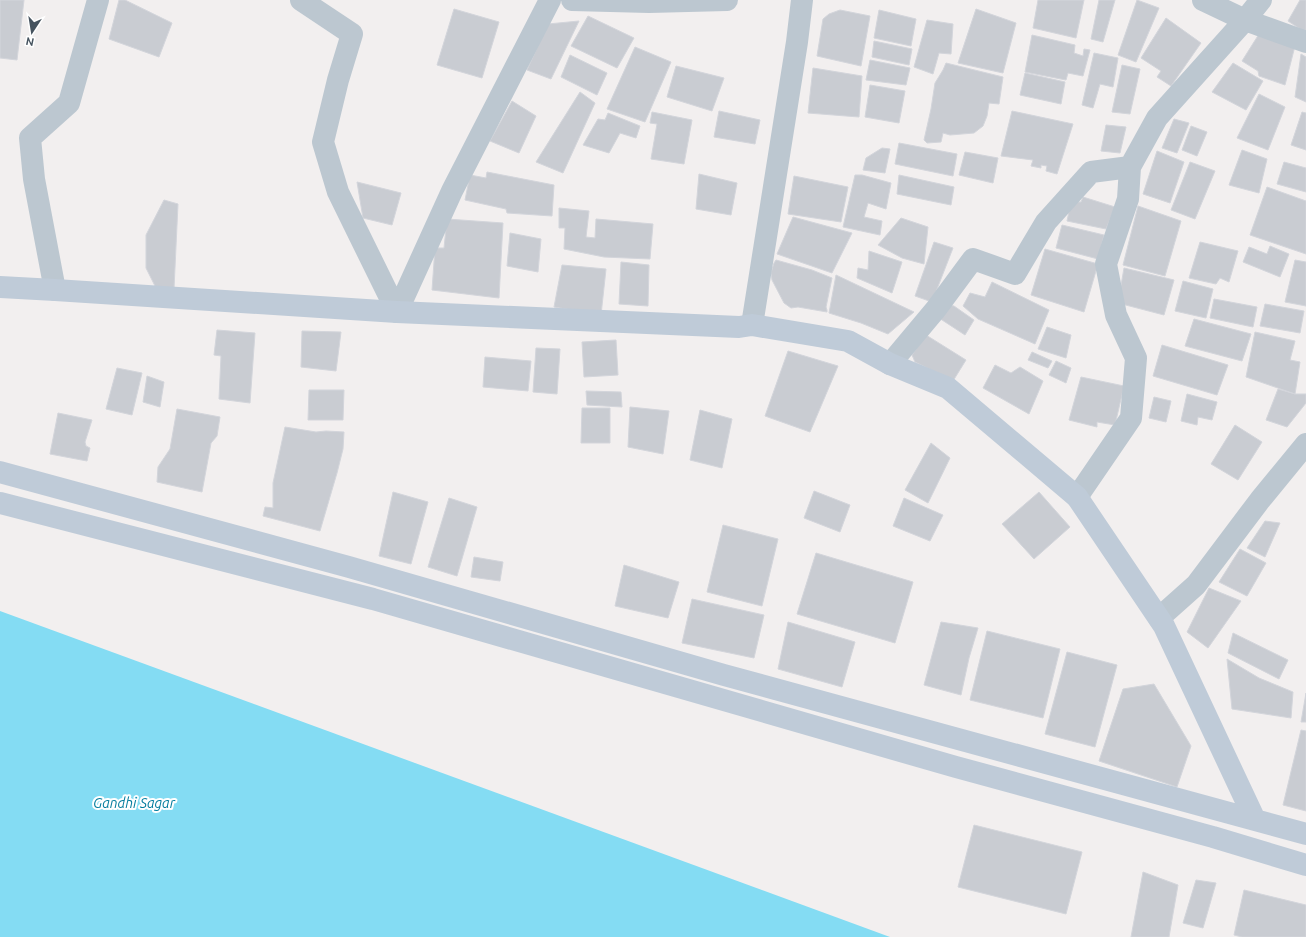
<svg xmlns="http://www.w3.org/2000/svg" width="1306" height="937" font-family="Ubuntu,sans-serif">
<style>
.water{fill:#84dcf3}
.building{fill:#c9ccd2;stroke:#d3d5db}
.lines{fill:none;stroke-linecap:round;stroke-linejoin:round}
.street{stroke:#bcc7d0;stroke-width:22}
.secondary{stroke:#bfcbd8;stroke-width:22}
.labels{text-anchor:middle;dominant-baseline:central;stroke-width:4;stroke-linejoin:round;paint-order:stroke}
.water-label{font-size:14px;font-style:italic;fill:#037d9e;stroke:#fff}
</style>
<rect width="100%" height="100%" fill="#f2efef"/>
<path class="water" d="M0,611l890,326h-890z"/>
<path class="building" d="M0,0h24l-7,60 -17,-2z
M119,0h6l47,23 -13,34 -50,-18z
M1038,0h46l-8,38 -43,-10z
M1099,0h16l-12,42 -12,-3z
M1137,0l22,8 -23,54 -18,-7z
M1300,0h6v33l-18,-12z
M454,9l45,13 -17,56 -45,-13z
M976,9l40,14 -13,50 -45,-10z
M840,10l30,6 -9,50 -44,-10 6,-37 6,-5z
M879,10l37,9 -5,27 -37,-8z
M588,16l46,22 -17,30 -46,-22z
M1166,18l35,25 -30,43 -14,-9 4,-6 -20,-13z
M927,20l26,4 -2,30 -12,-1 -6,21 -19,-7z
M579,21l-28,58 -24,-9 21,-46z
M1259,34l36,12 -10,39 -26,-9 -1,-5 -16,-10z
M1032,35l43,10 -1,8 9,3 1,-7 6,1 -7,26 -15,-3 -2,7 -41,-8z
M874,41l38,8 -3,16 -37,-8z
M635,47l36,15 -26,60 -38,-13z
M1094,53l24,5 -5,29 -13,-3 -7,24 -11,-3z
M1301,54l5,3v45l-11,-5z
M570,55l37,18 -10,22 -36,-18z
M870,60l40,8 -4,17 -40,-5z
M946,63l57,14 -4,27 -10,-1 -2,13 -4,10 -9,7 -24,2 -7,-2 -2,9 -14,1 -3,-3 7,-31 4,-26 8,-13z
M1233,63l30,18 -17,29 -34,-18z
M1122,65l18,4 -10,45 -18,-2z
M676,66l48,12 -12,33 -45,-14z
M813,68l49,8 -3,41 -51,-4z
M1025,73l40,9 -4,22 -41,-9z
M870,85l35,6 -6,32 -34,-6z
M580,92l15,11 -32,70 -27,-11z
M1259,94l26,13 -17,43 -31,-12z
M512,101l24,15 -17,37 -29,-12z
M719,111l41,9 -5,24 -41,-7z
M1012,111l61,13 -16,50 -11,-3 1,-5 -6,-1v3l-10,-2 2,-6 -32,-4z
M652,112l40,8 -8,44 -33,-5 6,-35 -7,-1z
M1302,112l4,1v37l-15,-5z
M608,113l32,13 -4,12 -16,-5 -11,20 -26,-8 15,-26 7,1z
M1174,119l15,4 -12,30 -15,-5z
M1106,125l20,2 -6,26 -19,-2z
M1191,126l16,6 -10,24 -15,-6z
M899,143l58,11 -4,22 -58,-12z
M882,148l8,1 -5,24 -22,-3 3,-12z
M1242,150l25,9 -8,34 -30,-8z
M1157,151l27,11 -14,41 -27,-9z
M965,152l33,6 -5,25 -34,-8z
M1190,162l25,9 -20,48 -24,-9z
M1284,162l22,6v24l-29,-8z
M487,172l67,13 -2,31 -45,-3 -1,-4 -41,-9 5,-25 16,3z
M699,174l38,9 -6,32 -35,-6z
M855,175h7l29,8 -5,26 -18,-6 -4,14 18,4 -2,14 -37,-8z
M899,175l55,12 -3,18 -54,-11z
M794,176l54,11 -7,35 -53,-8z
M357,182l44,11 -9,32 -29,-7z
M1267,187l39,14v53l-56,-19z
M1083,197l32,10 -9,22 -39,-8 4,-19h10z
M164,200l14,4 -4,85 -18,-1 -10,-20v-33z
M1138,206l43,15 -16,55 -42,-11z
M559,208l30,3 -3,26 9,1 1,-19 57,5 -3,35 -46,-2 -40,-8 1,-21h-6z
M793,217l59,16 -20,40 -55,-19z
M901,218l27,9 -4,37 -22,-6 -24,-13z
M447,219l56,4 -4,75 -67,-8 3,-42h9z
M1062,225l42,10 -6,24 -42,-11z
M510,233l31,6 -3,33 -31,-6z
M934,242l19,6 -21,54 -17,-6z
M1200,242l38,9 -9,31 -9,-4 -4,6 -27,-6z
M1270,246l19,8 -9,23 -37,-15 6,-15 18,7z
M1045,249l53,15 -14,48 -53,-17z
M869,251l33,11 -10,31 -35,-15 1,-10 10,2z
M776,260l36,10 20,8 -6,29 1,3v2l-29,-5 -7,1 -7,-5 -12,-23 -1,-7 3,-10z
M1295,260l11,2v44l-21,-4z
M621,262l28,3 -1,41 -29,-2z
M562,265l44,4 -5,46 -47,-8z
M1124,268l50,12 -10,35 -46,-12z
M836,275l78,37 -26,22 -27,-11 -32,-10z
M1183,281l30,8 -7,29 -31,-7z
M992,282l57,28 -14,34 -57,-25 -15,-13 7,-13 15,4z
M1214,299l43,8 -4,20 -43,-9z
M1265,304l39,7 -4,22 -40,-7z
M948,305l6,1 20,14 -9,15 -26,-17z
M1194,319l57,15 -9,27 -57,-15z
M1047,327l24,8 -5,23 -28,-9z
M217,330l38,3 -5,70 -31,-4 2,-43 -7,-1z
M302,331l39,1 -5,39 -35,-4z
M1255,332l40,9 -5,19 10,2 -5,32 -49,-17z
M926,335l40,25 -13,21 -38,-19 -3,-7z
M616,340l2,35 -34,2 -2,-35z
M1162,345l66,20 -11,30 -64,-19z
M536,348l24,1 -3,45 -24,-2z
M788,351l50,15 -28,66 -45,-16z
M1032,352l20,9 -4,7 -20,-8z
M485,357l46,4 -3,30 -45,-4z
M1056,361l15,7 -5,15 -17,-8z
M995,365l16,8 9,-6 23,14 -14,33 -46,-26z
M117,368l25,5 -10,42 -26,-6z
M147,376l17,6 -4,25 -17,-5z
M1081,377l43,9 -9,39 -18,-3v5l-28,-7z
M1278,389l17,5h11v9l-19,24 -21,-7z
M309,390h35l-1,30h-35z
M586,391l35,1 1,15 -35,-2z
M1187,394l30,8 -5,18 -14,-3 -1,8 -16,-4z
M1154,397l17,4 -5,21 -17,-4z
M630,407l39,4 -6,43 -35,-7z
M582,408h28v35h-29z
M177,409l43,8 -3,19 -6,7 -9,49 -45,-10 1,-15 12,-18z
M700,410l32,9 -10,49 -32,-8z
M58,413l34,7 -7,22 1,4 4,2 -3,13 -37,-7z
M1235,425l27,17 -24,38 -27,-16z
M285,427l31,5 10,-1 18,1 -1,17 -6,24 -17,58 -57,-15 2,-9 8,1v-25z
M931,443l19,15 -22,45 -23,-13z
M814,491l36,14 -10,27 -36,-14z
M393,492l35,10 -17,62 -32,-8z
M1039,492l31,35 -36,32 -32,-35z
M449,498l28,9 -20,69 -29,-9z
M904,498l39,17 -13,26 -37,-15z
M1265,521l15,2 -15,34 -18,-9z
M723,525l55,14 -16,67 -55,-14z
M1240,549l26,14 -19,33 -28,-14z
M816,553l97,29 -18,61 -98,-29z
M474,557l29,5 -3,19 -29,-4z
M624,565l55,17 -11,36 -53,-12z
M1209,588l32,13 -33,47 -21,-16z
M692,599l72,16 -10,43 -72,-15z
M788,622l67,20 -13,45 -64,-18z
M941,622l37,6 -9,30 -8,37 -37,-10z
M987,631l73,18 -17,69 -73,-18z
M1233,633l55,27 -9,19 -51,-26z
M1067,652l50,13 -22,82 -50,-13z
M1227,659l32,19 34,14 -2,26 -59,-9z
M1154,684l37,62 -14,41 -78,-26 24,-72z
M1306,693v29h-5z
M1301,730l5,1v80l-23,-6z
M974,825l108,27 -16,62 -108,-27z
M1143,872l35,13 -9,52h-38z
M1196,880l20,3 -13,45 -20,-5z
M1244,890l62,15v32h-64l-8,-2z"/>
<g class="lines">
<path class="street" d="M301,0l51,34 -14,46 -15,62 15,50 59,120 55,-121 98,-191
M572,0l77,2 78,-2
M1203,0l42,20 61,22
M55,290l-21,-111 -4,-41 39,-35 29,-103
M752,325l45,-283 5,-42
M890,364l46,-55 37,-50 42,15 31,-52 45,-50 39,-5
M1077,497l54,-79 5,-60 -20,-43 -10,-51 22,-65 2,-32 27,-49 88,-98 16,-20
M1159,618l37,-33 64,-85 46,-56"/>
<path class="secondary" d="M0,287l55,3 342,22 342,15 13,-2 96,16 42,23 58,24 129,109 87,129 91,194
M0,472l349,95 375,108 582,159
M0,503l373,96 583,168 257,70 93,28"/>
</g>
<g class="labels">
<g class="water-label">
<text x="134" y="803">Gandhi Sagar</text>
</g>
</g>
<g transform="translate(32 32) rotate(192)" stroke="#ffffff" stroke-width="3" paint-order="stroke">
<path d="M0-3L7 15L0 10L-7 15Z" fill="#46535f"/>
<text y="-6" font-size="11" font-weight="bold" text-anchor="middle" fill="#46535f">N</text>
</g>
</svg>
